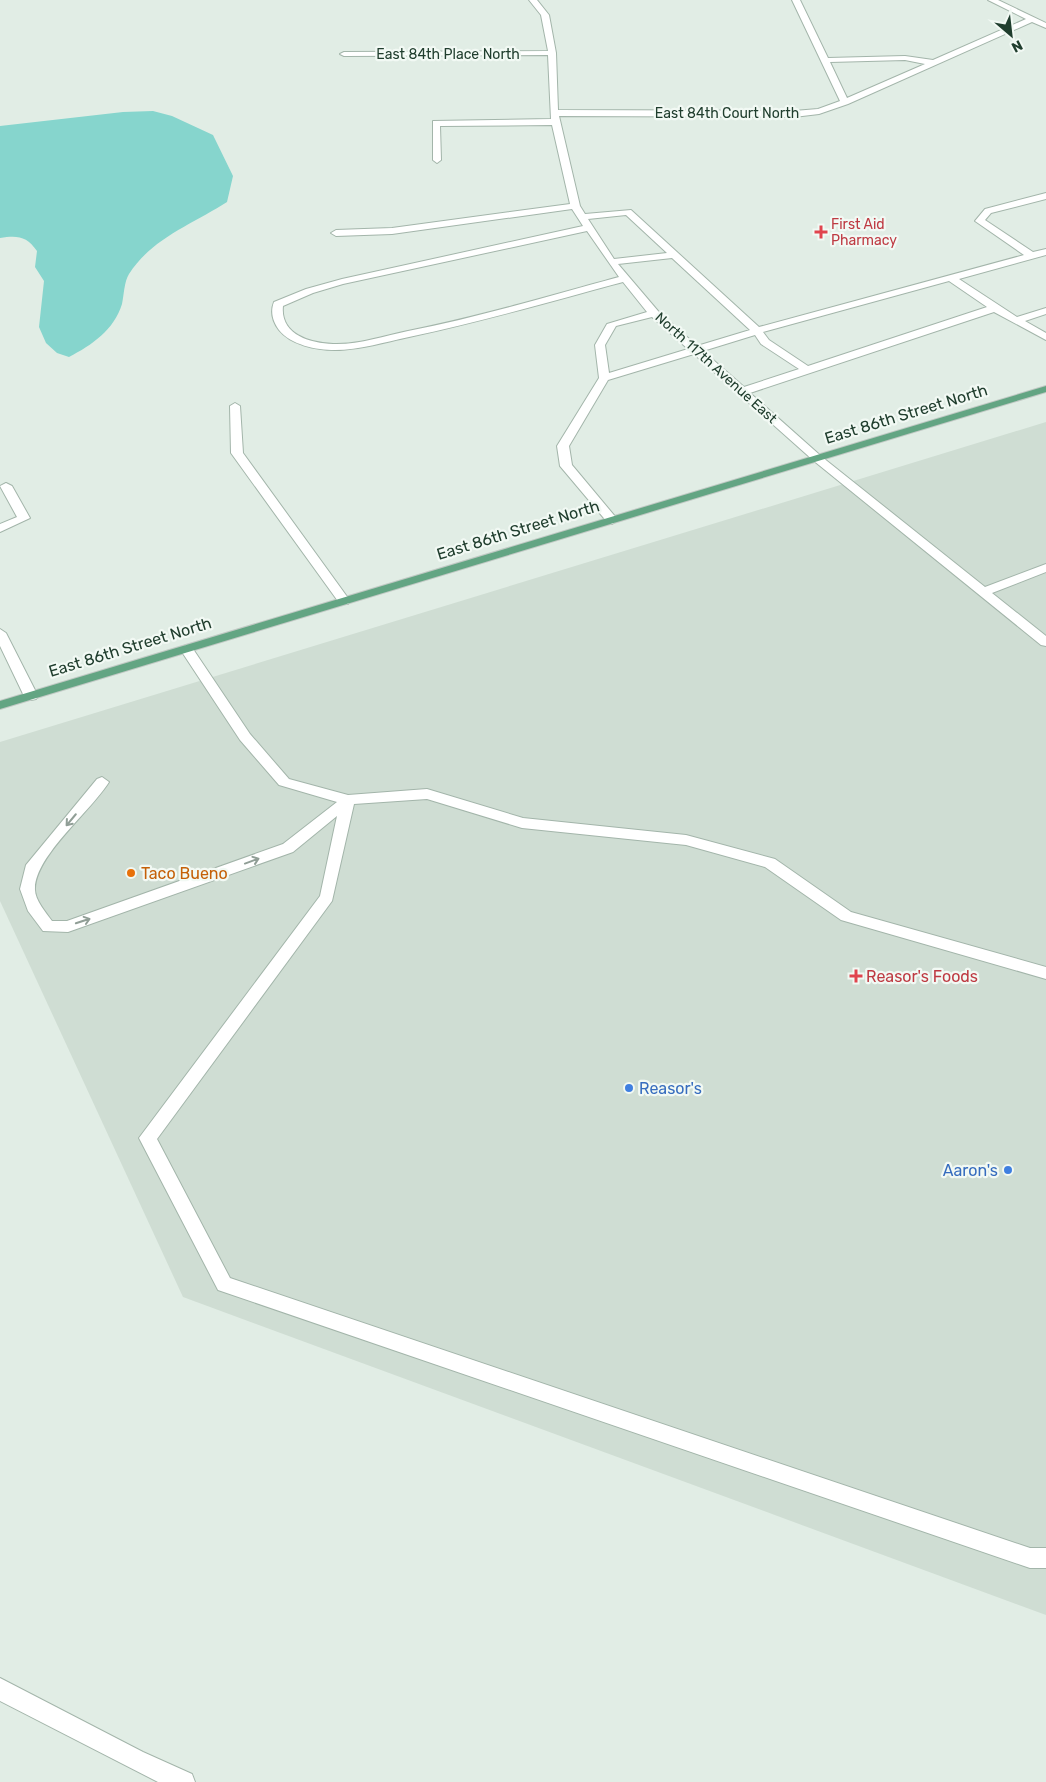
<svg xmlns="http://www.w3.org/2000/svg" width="1046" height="1782" font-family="Rubik,sans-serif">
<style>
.built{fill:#cfddd3}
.water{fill:#86d5cd}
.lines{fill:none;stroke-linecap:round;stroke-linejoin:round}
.minor-casing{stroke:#a3b5aa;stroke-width:2}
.major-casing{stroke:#c1c9c4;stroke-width:2}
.minor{fill:#fff;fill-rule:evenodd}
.major{fill:#63a583;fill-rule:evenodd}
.oneway{stroke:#909e96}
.health-dot{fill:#e0444e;stroke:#f2f9f4;stroke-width:2}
.food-dot{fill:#e8710a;stroke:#f2f9f4;stroke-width:2}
.shop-dot{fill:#3f7fe0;stroke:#f2f9f4;stroke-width:2}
.labels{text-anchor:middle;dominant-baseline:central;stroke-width:4.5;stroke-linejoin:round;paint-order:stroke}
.far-street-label{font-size:14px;fill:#203e2e;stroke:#f2f9f4}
.far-health-label{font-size:14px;fill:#be3a42;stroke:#f2f9f4;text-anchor:start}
.street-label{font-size:16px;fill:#203e2e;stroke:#f2f9f4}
.food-label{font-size:16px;fill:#c56008;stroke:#f2f9f4;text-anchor:start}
.health-label{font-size:16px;fill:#be3a42;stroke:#f2f9f4;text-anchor:start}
.shop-label{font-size:16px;fill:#366cbe;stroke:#f2f9f4;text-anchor:start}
</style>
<rect width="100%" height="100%" fill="#e1ede5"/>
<path class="built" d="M1046,422v1193l-863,-318 -183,-396v-159z"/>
<path class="water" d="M153,111l19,5 41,19 20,41 -6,26c-34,22 -75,36 -98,72 -5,8 -5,21 -7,30 -8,26 -30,41 -53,53l-12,-4 -11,-10 -7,-16 5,-46 -9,-14 2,-16c-10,-15 -20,-16 -37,-13v-112l123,-14z"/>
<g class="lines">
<defs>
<path id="minor" d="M529,0h8l12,15 7,38 2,57 236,1 24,-2 22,-8 -48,-101h8l28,58 77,-2 28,4 93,-41 -38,-19h10l48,23v5l-14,-6 -184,82 -29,10 -25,3 -235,-1 21,90 5,8 46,-4 128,117 265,-72 -49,-34 10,-12 61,-16v6l-55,14 -6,7 48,32 13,-3v6l-87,24 58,38 29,-9v6l-21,7 21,12v7l-52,-28 -244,81 72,64 163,130 61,-23v8l-54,21 54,43v10l-5,-1 -227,-184 -120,-107 -86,26 -39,66 3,19 46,55 -6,4 -4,-1 -48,-57 -3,-20 42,-68 -4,-33 12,-21 40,-12 -24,-30c-71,19 -142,40 -214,55 -24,5 -50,13 -74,13 -19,0 -44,-5 -56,-20 -6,-8 -9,-18 -5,-28l32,-13 36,-10 241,-53 -11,-17 -180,25 -56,2 -5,-3 5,-3 56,-2 178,-24 -18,-79 -112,1 1,34 -4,3 -4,-3v-39l118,-2 -3,-64 -204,1 -4,-2 4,-2 204,-1 -7,-36zM905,60l20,4 -78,34 -17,-36zM626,215l41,38 -53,6 -26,-40zM587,231l32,46c-70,19 -140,40 -211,54 -24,5 -50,14 -75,13 -24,-1 -53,-10 -50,-38l30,-13 30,-9zM672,258l78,72 -53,16 -39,-35 -40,-47zM949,281l38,26 -179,59 -39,-26 -6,-8zM652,317l36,32 -79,24 -4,-28 11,-19zM755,335l6,9 38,25 -55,18 -41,-36z
M235,403l5,3 3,47 105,145 2,3 -2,3h-8l-109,-151 -1,-47z
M6,483l6,3 18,32 -30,14v-8l17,-7 -17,-31z
M0,629l6,4 32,63 -2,3 -5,1 -7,-4 -24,-50z
M186,645l5,1 59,88 39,45 59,16 79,-6 96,29 163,17 89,24 76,53 195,55v12l-205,-59 -76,-53 -79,-22 -164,-17 -95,-29 -73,5 -22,97 -175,238 73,139 800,270h16v20h-16l-812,-278 -79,-152 181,-242 17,-80 -44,36 -225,80 -25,-1 -15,-20 -8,-22 6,-24 71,-86 5,-2 7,5c-18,29 -73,73 -74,106 -1,11 11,25 17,33h15l216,-77 54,-42 -58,-17 -39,-45 -60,-91z
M0,1678l143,74 49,22 3,8h-37l-158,-81z"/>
<path id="major" d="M1046,386v6l-1046,317v-8z"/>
</defs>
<use href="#minor" class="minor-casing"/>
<use href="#major" class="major-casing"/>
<use href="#minor" class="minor"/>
<use href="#major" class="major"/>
</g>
<defs><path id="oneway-shaft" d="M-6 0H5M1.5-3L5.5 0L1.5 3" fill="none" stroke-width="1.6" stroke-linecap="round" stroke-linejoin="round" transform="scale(1.25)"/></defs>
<g class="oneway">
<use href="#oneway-shaft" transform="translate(71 820) rotate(130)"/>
<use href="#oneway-shaft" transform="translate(252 861) rotate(-20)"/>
<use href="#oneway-shaft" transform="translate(83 921) rotate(-18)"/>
</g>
<g class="health-dot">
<path d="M818.5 224.5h5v5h5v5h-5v5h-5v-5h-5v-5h5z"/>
<path d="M853.5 968.5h5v5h5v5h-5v5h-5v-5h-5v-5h5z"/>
</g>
<circle class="food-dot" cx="131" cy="873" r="5"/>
<g class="shop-dot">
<circle cx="629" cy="1088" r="5"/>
<circle cx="1008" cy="1170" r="5"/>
</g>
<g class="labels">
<g class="far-street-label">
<text x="448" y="54">East 84th Place North</text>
<text x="727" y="113">East 84th Court North</text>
<text transform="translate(716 368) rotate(42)">North 117th Avenue East</text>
</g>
<g class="far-health-label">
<text x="831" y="224">First Aid<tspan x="831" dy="16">Pharmacy</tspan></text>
</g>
<g class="street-label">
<text transform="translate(906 414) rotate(-17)">East 86th Street North</text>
<text transform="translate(518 530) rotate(-17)">East 86th Street North</text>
<text transform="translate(130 647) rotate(-17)">East 86th Street North</text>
</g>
<g class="food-label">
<text x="141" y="873">Taco Bueno</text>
</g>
<g class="health-label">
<text x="866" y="976">Reasor's Foods</text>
</g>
<g class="shop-label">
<text x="639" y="1088">Reasor's</text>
<text x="998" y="1170" text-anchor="end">Aaron's</text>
</g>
</g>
<g transform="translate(1011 35) rotate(152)" stroke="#f2f9f4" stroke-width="4" paint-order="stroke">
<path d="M0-4L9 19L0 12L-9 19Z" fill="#203e2e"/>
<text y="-8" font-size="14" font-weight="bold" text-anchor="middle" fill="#203e2e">N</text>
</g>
</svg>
